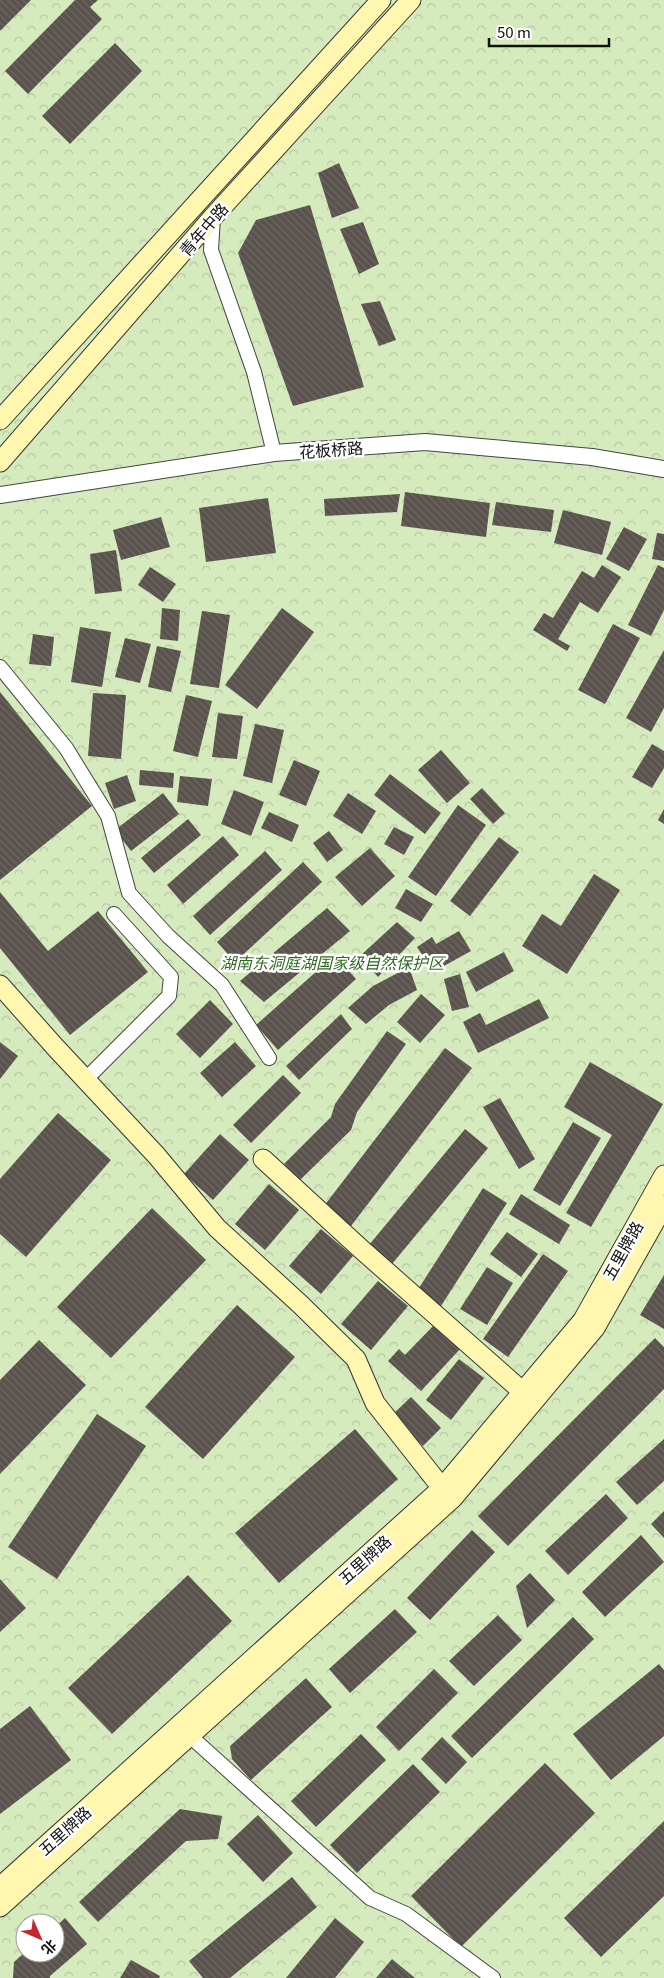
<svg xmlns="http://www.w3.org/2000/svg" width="664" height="1978" font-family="Georgia,'Noto Sans SC',serif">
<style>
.park{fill:url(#park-crowns);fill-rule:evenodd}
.building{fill:url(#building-back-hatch)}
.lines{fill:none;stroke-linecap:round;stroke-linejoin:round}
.minor-casing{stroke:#444;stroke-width:16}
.tertiary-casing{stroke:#444;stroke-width:18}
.secondary-casing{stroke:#333;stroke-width:21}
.minor{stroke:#fff;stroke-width:14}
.tertiary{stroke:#fff;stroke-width:16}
.secondary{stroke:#fff6b0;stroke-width:19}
.labels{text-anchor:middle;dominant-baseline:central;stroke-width:5;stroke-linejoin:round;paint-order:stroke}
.street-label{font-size:16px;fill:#111;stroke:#fff}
.park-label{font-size:16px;font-style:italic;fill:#2f6b1f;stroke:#fff}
</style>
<defs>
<pattern id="park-crowns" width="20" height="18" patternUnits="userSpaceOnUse" patternTransform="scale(1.25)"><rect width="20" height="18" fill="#d5ebbd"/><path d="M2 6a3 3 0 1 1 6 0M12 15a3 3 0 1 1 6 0" fill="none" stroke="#b6c8a1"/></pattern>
<pattern id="building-back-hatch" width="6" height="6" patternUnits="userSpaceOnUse" patternTransform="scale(1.25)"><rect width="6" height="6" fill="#5a524d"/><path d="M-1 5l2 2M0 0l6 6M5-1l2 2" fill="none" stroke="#6d6662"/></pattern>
</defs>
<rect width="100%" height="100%" fill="#fffdf5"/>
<path class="park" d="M0,0h664v1978h-664zM25,1923h30v30h-30z"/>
<path class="building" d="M0,0h31l-31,31z
M75,0h23l-8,7 12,12 -74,75 -23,-23z
M115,43l27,28 -72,73 -28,-28z
M339,163l20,45 -27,10 -14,-45z
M310,205l54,182 -71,19 -55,-153 18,-33z
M363,222l16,42 -20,10 -19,-45z
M380,301l16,39 -17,6 -18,-42z
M405,492l85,11 -4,34 -85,-11z
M400,494l-3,18 -72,4 -1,-17z
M268,498l8,55 -70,9 -7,-54z
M496,502l58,8 -3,22 -59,-7z
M563,510l48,12 -9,33 -48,-12z
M161,517l9,30 -49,13 -8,-30z
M624,527l23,12 -18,32 -23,-12z
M657,533l7,1v27l-12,-2z
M116,550l6,41 -27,3 -5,-40z
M602,565l19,12 -23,36 -18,-11 -22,37 12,7 -3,5 -34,-21 11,-17 9,5 29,-47 12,7z
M658,565l6,3v42l-13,26 -23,-11z
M150,567l26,17 -13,18 -25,-17z
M162,608l18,2 -2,31 -18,-2z
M282,608l32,24 -57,77 -32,-24z
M202,611l28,4 -11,73 -29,-4z
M613,624l27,14 -35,66 -27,-14z
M80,627l31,5 -9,55 -31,-5z
M33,634l21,3 -3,29 -22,-2z
M125,638l26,6 -11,39 -25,-6z
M157,646l24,5 -10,41 -23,-5z
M664,650v58l-13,24 -25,-14z
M0,692l92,114 -92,74z
M93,693l33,2 -5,64 -33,-3z
M186,695l26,6 -14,56 -25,-6z
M218,713l25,3 -6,43 -25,-2z
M255,724l29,6 -12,53 -29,-7z
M652,744l12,7v17l-12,20 -20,-11z
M441,750l29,33 -23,20 -29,-33z
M294,760l26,11 -14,35 -27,-11z
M140,770l34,3 -1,15 -34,-3z
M390,774l51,39 -16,21 -51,-39z
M127,775l9,26 -22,8 -9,-26z
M180,776l32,3 -4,27 -31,-4z
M482,788l23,25 -12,11 -23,-25z
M234,790l30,12 -13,34 -30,-12z
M163,793l16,21 -48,37 -16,-21z
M348,793l28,18 -14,23 -29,-18z
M458,805l28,20 -50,71 -28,-19z
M664,809v15l-6,-4z
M269,812l30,13 -7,17 -31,-14z
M188,819l13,16 -47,38 -13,-15z
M394,827l20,10 -10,18 -20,-11z
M329,831l14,19 -16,12 -14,-19z
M223,836l16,19 -56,49 -16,-19z
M499,837l20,15 -49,64 -20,-15z
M370,848l25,28 -33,30 -27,-29z
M265,851l17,19 -72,65 -17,-19z
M303,862l19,20 -87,80 -18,-20z
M594,874l26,16 -53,84 -45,-28 20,-32 19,12z
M406,889l27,15 -12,18 -26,-14z
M0,892l48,59 50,-40 50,61 -78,63 -70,-87z
M327,908l23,23 -86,71 -24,-21z
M397,922l18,16 -37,39 -18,-21z
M459,931l12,20 -38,21 -16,-25 15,-10 4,7z
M504,952l10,19 -38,21 -10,-20z
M335,955l21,24 -78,71 -22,-25z
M409,967l8,23 -28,15 -23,19 -18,-16 25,-22z
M460,974l9,33 -17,4 -8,-32z
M421,994l24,21 -25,28 -23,-21z
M539,999l10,19 -71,35 -15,-31 17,-9 6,12z
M210,1000l23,24 -33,34 -24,-24z
M341,1014l11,15 -53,51 -13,-14z
M387,1031l19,13 -49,68 -6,18 -51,50 -16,-16 47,-47 4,-13z
M0,1042l18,14 -18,23z
M235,1042l21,24 -34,31 -22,-24z
M445,1048l27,20 -121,158 -27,-20z
M590,1062l73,42 -72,123 -25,-14 46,-78 -48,-28z
M283,1075l18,18 -50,50 -18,-18z
M500,1098l35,61 -16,10 -36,-62z
M58,1113l53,47 -85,97 -26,-23v-55z
M573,1122l28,16 -41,68 -27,-16z
M465,1129l23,19 -96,116 -23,-19z
M220,1134l29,26 -36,40 -29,-26z
M269,1184l30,26 -34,40 -30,-26z
M483,1188l24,15 -66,103 -24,-15z
M521,1194l49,31 -11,19 -50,-30z
M152,1208l54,52 -95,98 -54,-51z
M321,1229l32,27 -32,38 -32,-28z
M507,1232l31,22 -17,23 -31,-23z
M543,1254l25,17 -60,86 -25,-18z
M487,1267l26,16 -26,42 -27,-16z
M664,1275v54l-24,-14z
M378,1281l30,25 -37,44 -30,-26z
M237,1305l58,52 -92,102 -58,-52z
M435,1324l26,24 -40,43 -33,-30 11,-12 6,6z
M655,1338l9,9v42l-156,157 -30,-30z
M39,1340l47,45 -86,89v-94z
M459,1359l25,19 -33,42 -25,-20z
M411,1397l30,31 -18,18 -31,-31z
M97,1414l49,32 -89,133 -49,-32z
M355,1429l43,50 -119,104 -44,-50z
M664,1439v42l-27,24 -21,-23z
M606,1494l22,24 -60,57 -23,-24z
M664,1511v27l-13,-14z
M472,1530l23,22 -65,68 -23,-22z
M641,1535l23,27 -59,55 -23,-25z
M530,1573l25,27 -28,28 -11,-42z
M188,1575l44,46 -120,113 -44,-46z
M0,1579l26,29 -26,24z
M395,1609l22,23 -67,61 -21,-24z
M498,1615l24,25 -48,46 -25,-25z
M573,1617l21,22 -122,119 -21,-22z
M659,1664l5,6v66l-53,44 -38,-46z
M434,1669l24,24 -59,58 -23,-24z
M306,1678l26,29 -81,73 -19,-21 -2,-13z
M30,1706l41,54 -71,54v-85z
M361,1734l25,26 -70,67 -25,-26z
M442,1737l25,25 -21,22 -25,-25z
M545,1763l50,50 -134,134 -50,-51z
M413,1764l27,28 -83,81 -27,-28z
M180,1809l42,7 -4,23 -32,2 -88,81 -19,-20z
M258,1815l35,38 -30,29 -36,-38z
M664,1821v75l-63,61 -37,-39z
M292,1877l25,30 -87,71h-27l-14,-17z
M65,1918l22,26 -37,32v2h-37l1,-16 10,-9h31v-26z
M335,1918l29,24 -29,36h-49z
M392,1959l23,19h-39z
M131,1960l29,16 -1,2h-39z"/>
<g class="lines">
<defs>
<path id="minor" d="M213,217l-2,33 43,122 20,81
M0,667l66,81 42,68 21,77 39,43 54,49 47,73
M85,1080l84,-84 2,-19 -57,-63
M190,1736l180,162 36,16 87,64"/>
<path id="tertiary" d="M0,495l274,-42 151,-11 167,15 72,12"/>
<path id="secondary" d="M0,420l381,-420
M0,462l213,-245 198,-217
M0,985l56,63 100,107 61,73 84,77 55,54 19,44 67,85
M263,1159l98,90 162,143
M0,1887l442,-399 141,-168 81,-145
M0,1907l453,-409 142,-170 69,-123"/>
</defs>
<use href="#minor" class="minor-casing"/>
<use href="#tertiary" class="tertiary-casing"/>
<use href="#secondary" class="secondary-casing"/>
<use href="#minor" class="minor"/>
<use href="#tertiary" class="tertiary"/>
<use href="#secondary" class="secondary"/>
</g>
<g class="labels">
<g class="street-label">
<text transform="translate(203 229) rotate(-49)">青年中路</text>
<text transform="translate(331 449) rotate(-4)">花板桥路</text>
<text transform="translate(622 1250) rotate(-61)">五里牌路</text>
<text transform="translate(364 1559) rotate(-42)">五里牌路</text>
<text transform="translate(64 1830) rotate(-42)">五里牌路</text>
</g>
<g class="park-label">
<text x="332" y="962">湖南东洞庭湖国家级自然保护区</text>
</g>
</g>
<g transform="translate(40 1938) rotate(135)"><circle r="24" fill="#ffffff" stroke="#a0a0a0"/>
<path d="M0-4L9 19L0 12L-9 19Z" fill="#c4262e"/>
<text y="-8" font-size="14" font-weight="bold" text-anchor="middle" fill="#111111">北</text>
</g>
<path d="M489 38v8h120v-8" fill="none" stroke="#111111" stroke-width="2.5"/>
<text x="497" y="38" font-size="15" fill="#111111" stroke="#ffffff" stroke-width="4" paint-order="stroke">50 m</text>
</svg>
